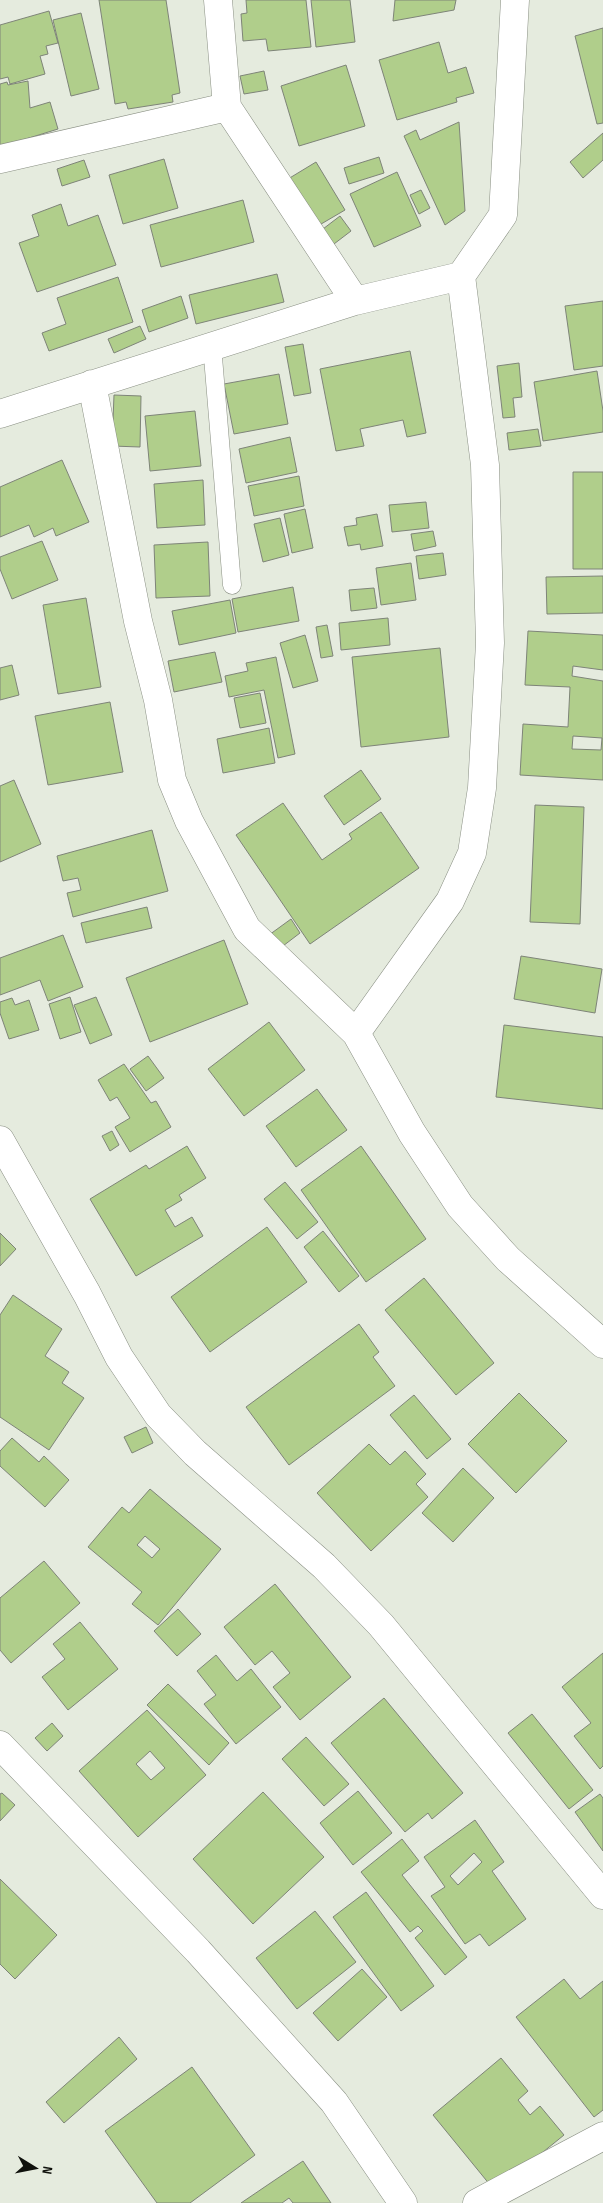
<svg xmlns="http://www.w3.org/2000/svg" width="603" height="2203" font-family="'Sofia Sans Condensed',sans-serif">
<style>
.building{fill:#b0ce8b;stroke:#7e8478;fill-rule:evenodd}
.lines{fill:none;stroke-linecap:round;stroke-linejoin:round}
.lane-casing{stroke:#898f83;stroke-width:19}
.street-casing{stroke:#898f83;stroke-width:29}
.lane{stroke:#fff;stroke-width:18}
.street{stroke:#fff;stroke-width:28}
</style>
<rect width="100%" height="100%" fill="#e5ebde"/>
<path class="building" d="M99,0h67l14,93 -8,2 1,7 -45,7 -2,-7 -11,2z
M246,0h60l5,47 -43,4 -2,-12 -23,2 -2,-27 6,-1z
M311,0h39l5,42 -39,5z
M395,0h61l-2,10 -61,11z
M49,11l9,32 -12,3 2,8 -8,2 5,18 -35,10 -2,-7 -8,2v-54z
M81,13l18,76 -28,7 -18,-76z
M603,28v95l-6,1 -22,-88z
M439,42l9,31 18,-6 8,26 -18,5 1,4 -60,18 -18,-60z
M346,65l19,61 -66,20 -18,-60z
M264,71l4,19 -24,4 -4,-18z
M28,81l2,27 20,-6 8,27 -58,18v-63l7,-2 1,3z
M459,122l6,89 -20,14 -41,-89 12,-6 4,10z
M603,133v27l-20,18 -13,-16z
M379,157l5,16 -35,11 -5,-16z
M164,159l14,49 -55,16 -14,-49z
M84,160l6,17 -28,9 -5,-17z
M316,162l29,48 -29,17 -28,-48z
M397,172l24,54 -47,21 -24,-53z
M421,190l9,18 -11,6 -9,-19z
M243,200l11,42 -93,25 -11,-42z
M61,204l7,22 30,-11 18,50 -79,27 -18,-49 20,-7 -7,-21z
M340,216l11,15 -21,16 -11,-15z
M277,274l7,28 -88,22 -7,-29z
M118,277l15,45 -84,29 -7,-18 24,-9 -9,-26z
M181,296l7,22 -39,14 -7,-22z
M603,301v65l-29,4 -9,-64z
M140,326l6,13 -32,14 -6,-14z
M303,344l8,49 -17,3 -9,-49z
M410,351l16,82 -19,4 -4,-17 -43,9 4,17 -28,5 -16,-82z
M519,363l3,34 -9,1 2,19 -12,1 -6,-52z
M597,371l6,40v21l-60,9 -9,-59z
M279,374l9,50 -54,10 -10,-50z
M114,395l27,1 -1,51 -28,-1z
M195,411l6,55 -51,5 -5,-55z
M538,429l3,17 -32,4 -2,-17z
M290,437l7,35 -51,11 -7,-34z
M62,460l27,62 -33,14 -3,-8 -19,9 -5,-12 -29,12v-50z
M573,472h30v97h-30z
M299,476l5,30 -50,10 -6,-30z
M203,480l2,45 -48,3 -3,-44z
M426,502l3,26 -37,4 -3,-27z
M305,509l8,39 -21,5 -8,-39z
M377,514l6,32 -22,4 -1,-6 -12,2 -4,-19 13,-2 -1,-7z
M280,518l9,37 -26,7 -9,-38z
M433,531l3,15 -22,5 -3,-17z
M42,541l16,39 -46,19 -12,-30v-12z
M208,542l2,54 -54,2 -2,-53z
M443,553l3,22 -27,4 -3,-23z
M411,563l5,37 -35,5 -5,-37z
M603,576v37l-56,1 -1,-37z
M293,587l6,34 -61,11 -6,-33z
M374,588l3,20 -26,3 -2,-21z
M86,598l15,89 -43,7 -15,-89z
M230,600l6,33 -57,12 -7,-34z
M388,618l2,27 -49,5 -2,-27z
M327,625l6,31 -12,2 -5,-31z
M528,631l75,4v35l-30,-4 -1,10 31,5v99l-83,-5 3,-51 45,3 2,-40 -45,-2zM573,736l29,2 -1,12 -29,-1z
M305,635l13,46 -25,7 -13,-45z
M440,648l9,89 -88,10 -9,-90z
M215,652l7,30 -48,10 -6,-31z
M276,657l19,97 -17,4 -14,-68 -35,7 -4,-21 23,-5 -2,-8z
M12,665l7,30 -19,5v-32z
M260,693l6,30 -26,5 -6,-30z
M110,702l13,70 -75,13 -13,-69z
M269,728l6,35 -52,10 -6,-34z
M361,770l20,29 -37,26 -20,-29z
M14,780l27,64 -41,18v-76z
M283,803l39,57 30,-21 -3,-5 32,-22 38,56 -109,76 -74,-109z
M535,805l49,2 -4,117 -50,-2z
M152,830l16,61 -95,26 -6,-24 14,-3 -3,-12 -15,3 -6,-25z
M147,907l5,21 -66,15 -5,-20z
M291,919l9,14 -21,16 -10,-14z
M63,935l20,52 -35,14 -8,-21 -40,15v-37z
M224,940l24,64 -98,38 -24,-64z
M521,956l81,13 -7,44 -81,-14z
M70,997l11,35 -21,7 -11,-35z
M96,997l16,38 -22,9 -16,-39z
M12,998l3,7 14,-5 10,30 -30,9 -9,-26v-11z
M269,1022l36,48 -61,46 -36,-47z
M504,1025l99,12v72l-107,-12z
M148,1056l16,22 -18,13 -16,-22z
M124,1064l27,39 5,-2 15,26 -41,25 -15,-25 15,-9 -13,-21 -7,4 -12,-21z
M317,1089l30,41 -51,37 -30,-41z
M112,1131l7,14 -9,6 -8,-15z
M187,1146l19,32 -27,17 3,5 -17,10 10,17 17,-10 11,19 -67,40 -46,-77 56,-34 3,4z
M361,1146l65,93 -60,43 -65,-92z
M285,1182l33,40 -21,17 -33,-40z
M267,1227l40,55 -97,70 -39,-55z
M323,1231l36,45 -20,16 -35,-45z
M0,1233l16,16 -16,17z
M424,1278l70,85 -38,32 -71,-85z
M13,1295l49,34 -17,27 24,16 -7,11 22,15 -35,52 -49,-33v-102z
M359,1324l20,28 -6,5 22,29 -106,79 -43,-58z
M519,1393l48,48 -51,52 -48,-49z
M414,1395l37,44 -24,20 -37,-44z
M146,1427l7,16 -21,10 -8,-16z
M12,1438l27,24 5,-6 25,24 -24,27 -45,-41v-15z
M369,1444l21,21 15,-14 21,23 -10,10 12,13 -57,54 -54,-58z
M463,1468l31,30 -41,44 -31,-29z
M150,1489l71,60 -63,76 -26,-21 10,-12 -54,-45 34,-40 7,6zM145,1536l15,13 -8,9 -15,-13z
M44,1561l36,42 -69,60 -11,-13v-52z
M275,1584l76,93 -51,43 -27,-33 17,-14 -18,-22 -17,14 -31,-38z
M178,1609l23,25 -24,22 -23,-25z
M80,1622l38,47 -50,41 -26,-33 23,-18 -12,-15z
M603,1653v113l-3,3 -26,-33 17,-13 -29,-36z
M216,1655l21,26 14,-12 30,38 -45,37 -32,-40 12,-9 -19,-24z
M168,1684l61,59 -20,22 -62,-60z
M384,1698l79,95 -31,26 -4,-6 -23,19 -74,-89z
M147,1710l59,65 -68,62 -59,-66zM150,1751l15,17 -14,12 -15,-16z
M532,1714l61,76 -24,19 -61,-76z
M52,1723l11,13 -16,15 -12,-13z
M306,1737l43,47 -25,22 -42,-47z
M358,1791l34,42 -39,32 -33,-42z
M263,1792l61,65 -71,67 -60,-65z
M2,1793l13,12 -15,16v-27z
M600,1794l3,4v53l-28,-39z
M475,1820l29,42 -12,9 34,48 -37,27 -9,-12 -15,10 -34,-48 14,-9 -21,-30zM474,1853l8,9 -24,23 -8,-9z
M402,1839l17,22 -17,14 65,82 -22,18 -30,-37 8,-7 -5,-5 -8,6 -49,-60z
M0,1879l57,56 -42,44 -15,-15z
M366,1892l68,94 -33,25 -68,-94z
M315,1911l41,51 -59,47 -41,-51z
M362,1969l25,28 -49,44 -25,-28z
M564,1979l16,20 23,-18v129l-9,7 -78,-100z
M119,2037l18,22 -73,64 -18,-21z
M501,2058l27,33 -10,9 12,15 10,-9 24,29 -69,56 -62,-76z
M192,2067l63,88 -65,48h-33l-52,-72z
M303,2161l28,42h-38l-4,-5 -7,5h-41z"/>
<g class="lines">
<defs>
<path id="lane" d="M212,345l20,240"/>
<path id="street" d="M218,0l9,107 128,194
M0,159l227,-52
M92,384l46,237 20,79 14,80 17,41 58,108 109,104 56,100 48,73 48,53 95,85
M0,414l355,-113 106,-25 42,-61 12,-215
M356,1033l94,-132 22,-48 10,-65 8,-145 -5,-178 -24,-189
M0,1140l87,154 32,63 39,58 37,38 129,113 57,59 222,270
M0,1745l198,206 136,151 69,101
M477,2203l126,-67"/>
</defs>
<use href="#lane" class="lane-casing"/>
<use href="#street" class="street-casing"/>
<use href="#lane" class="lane"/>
<use href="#street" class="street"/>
</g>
<g transform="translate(35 2168) rotate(100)" stroke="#e5ebde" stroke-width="4" paint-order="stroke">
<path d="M0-4L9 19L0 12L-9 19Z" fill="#0f110c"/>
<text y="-8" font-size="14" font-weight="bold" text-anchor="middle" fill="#0f110c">N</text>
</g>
</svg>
